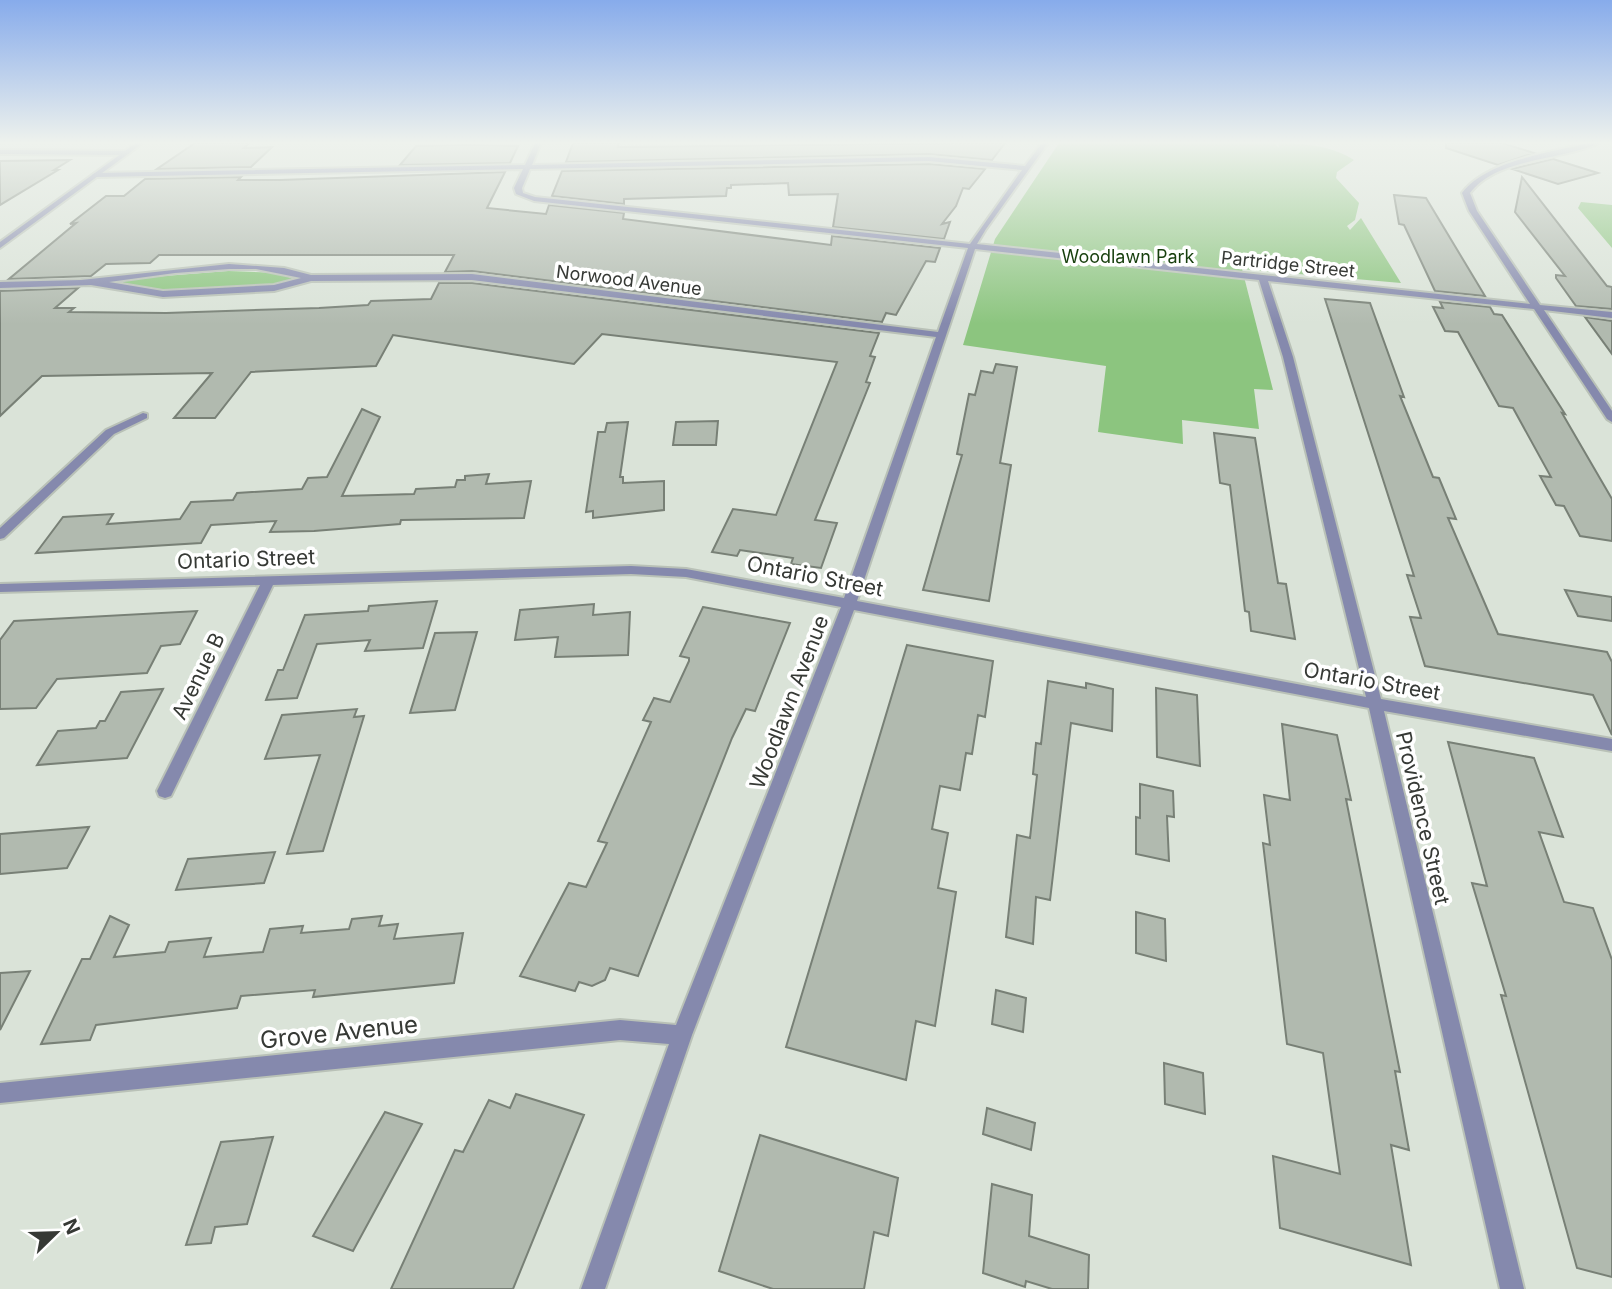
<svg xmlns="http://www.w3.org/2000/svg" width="1612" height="1289" font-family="Inter,sans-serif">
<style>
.green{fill:#8cc57f}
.building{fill:#b1baaf;stroke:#788076;stroke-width:2}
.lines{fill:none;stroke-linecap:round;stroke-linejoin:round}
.minor-casing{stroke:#b9c1b7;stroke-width:4}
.tertiary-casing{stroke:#b9c1b7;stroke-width:4}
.minor{fill:#8589ad;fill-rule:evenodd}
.tertiary{fill:#8589ad;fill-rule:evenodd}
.labels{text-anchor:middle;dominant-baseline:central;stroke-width:7;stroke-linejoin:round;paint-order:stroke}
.far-park-label{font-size:18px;fill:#173f0d;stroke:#fff}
.far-street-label{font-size:18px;fill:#363935;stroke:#fff}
.street-label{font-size:21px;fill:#363935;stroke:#fff}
.near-street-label{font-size:24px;fill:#363935;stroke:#fff}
</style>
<rect width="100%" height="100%" fill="#dae3d8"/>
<path class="green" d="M1059,143h216l4,5 -1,-5c25,0 55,3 76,17l-17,12 -1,6 23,25 -4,17 -8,6 3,4 11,-12 40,65 -159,-14 31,121 -19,-1 5,40 -77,-9 1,24 -85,-12 8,-66 -143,-21 32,-106z
M1581,202l31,3v43l-34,-40z
M228,271l51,2 14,6c-43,15 -127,14 -172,5l6,-5z"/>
<path class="building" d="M195,143h54l-5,5 28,-1 -21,20 -94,2z
M573,143h46l-1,4 387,-4 -13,17 -63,-6 -363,8z
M1446,143h56l32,10 -36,12 -52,-17z
M416,146l51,-1 51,1 -8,17 -110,2z
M1553,159l45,14 -40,11 -46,-15z
M70,160l-16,10h4l-58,35v-44z
M929,164l56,5 -16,20 -6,-1 -7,18 -14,18 8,-2 -6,17 -111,-12 5,-33 -49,1 -1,-12 -57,2v3h-4l-1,8 -102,3v5l-72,-8 10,-25z
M505,172l-18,36 59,6 3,-9 75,8 -1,6 208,26 1,-9 108,12 -5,14 -9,-1 -30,54 -10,-2 -4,9 -410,-51 -27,1 9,-17h-295l-9,8 -44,1 -15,12 -82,3 67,-56 -6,1 36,-28h18l21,-17 96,-2 -3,3h42z
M1522,177l85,109 5,1v22l-36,-3 -20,-28v-3l9,1 -50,-64z
M1394,195l32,3 59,98 -50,-5 -31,-66 -5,-1z
M439,283h33l407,50 -9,23 5,1 -9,25 4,1 -55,137 22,3 -16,45 -30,-4 2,-6 -53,-8 -3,6 -25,-4 21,-43 43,6 61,-153 -235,-28 -28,30 -181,-29 -17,31 -125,6 -36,46h-41l38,-45 -170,3 -42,40v-125l78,-3 -23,20h19l-5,4 97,1 153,-5 49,-3 3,-4 60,-2z
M1325,299l45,4 34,94 -4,-1 33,81 6,1 17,41 -8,-1 50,116 109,18 5,10v73l-19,-40 -168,-29 -15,-49 11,1 -14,-43 7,1z
M1440,302l50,5 4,7 8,1 63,99 -3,-1 50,86v42l-32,-5 -16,-30 -8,-1 -16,-29 11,1 -38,-69 -14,-2 -41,-74 -13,-1 -12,-24 10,1z
M1585,317l27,4v33z
M996,364l21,3 -17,96 11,2 -22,136 -66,-11 39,-135 -5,-1 12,-60 6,1 6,-24 12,2z
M362,409l18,8 -38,79 72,-2 2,-5 39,-2 2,-7h8v-4l24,-2 -3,10 45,-3 -7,37 -123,2 -1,4 -86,7 -44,1 6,-11 -65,4 -10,18 -165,10 27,-36 50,-3 -6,10 73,-5 11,-17 42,-2 4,-7 65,-4 6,-11 19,-1z
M718,421l-2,24h-43l3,-23z
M628,422l-8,55h3v6l41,-2v29l-71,8v-7l-7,1 12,-80h7l2,-9z
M1214,433l41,5 23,145 8,1 9,55 -44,-8 -2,-19 -4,-1 -15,-126 -10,-2z
M1565,590l47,7v24l-34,-5z
M437,601l-14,47 -58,3 5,-11 -53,4 -20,54 -31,2 12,-30h5l22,-55 63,-4 1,-5z
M594,604l-1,11 37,-3 -2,43 -73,2 3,-20 -43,3 5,-30z
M703,607l87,16 -35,88 -9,-2 -14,29 -94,238 -28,-8 -5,12 -13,6 -13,-4 -4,9 -55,-15 49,-93 17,4 21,-44 -9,-2 53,-119 -8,-2 11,-22 16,4 19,-41v-3l-9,-2z
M197,611l-17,33 -19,2 -14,27 -90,6 -21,29 -36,1v-69l14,-19z
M477,632l-22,78 -45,3 25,-80z
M907,645l86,16 -8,56 -7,-2 -6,39 -6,-1 -6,37 -20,-4 -8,43 16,4 -10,55 18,4 -21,134 -19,-5 -10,59 -120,-33z
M1048,681l38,7v-5l27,6 -1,42 -41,-8 -21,177 -14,-3 -3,47 -27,-7 11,-102 13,3 7,-63 -4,-1 3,-31 5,1z
M1156,688l41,7 3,71 -43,-9z
M163,689l-36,69 -90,7 21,-34 38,-3 4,-7h5l16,-29z
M357,709l-3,8 10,-1 -41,135 -36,3 33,-99 -55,4 17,-44z
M1282,724l55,11 14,65 -5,-1 54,273 -5,-1 14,79 -18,-5 20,120 -131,-37 -7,-72 67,18 -17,-121 -36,-9 -24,-201 7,2 -6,-50 26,5z
M1448,742l86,16 29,79 -24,-5 25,70 29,6 19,52v317l-35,-9 -76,-273 5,1 -34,-113 15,3z
M1140,784l33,7 1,26 -7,-1 2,45 -33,-7v-37l4,1z
M89,827l-22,41 -67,6v-40z
M275,852l-11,31 -88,7 12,-31z
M1136,912l29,7 1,42 -30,-8z
M110,916l19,9 -15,32 51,-5 4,-10 42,-4 -7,19 59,-5 7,-23 33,-3 -2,7 48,-4 3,-10 30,-3 -3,10 19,-2 -4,15 69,-6 -9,50 -141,14 2,-7 -74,6 -4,12 -141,17 -6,15 -49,4 41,-85h8z
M30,971l-30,59v-57z
M996,990l30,8 -3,34 -31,-8z
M1164,1063l39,10 2,41 -40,-10z
M516,1094l68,21 -71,174h-122l64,-139 8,2 26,-52 21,8z
M987,1108l48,15 -4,27 -48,-16z
M385,1112l37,12 -69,127 -40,-15z
M760,1135l138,43 -10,58 -14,-4 -10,57h-91l-54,-18z
M273,1137l-26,87 -32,3 -4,16 -25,2 35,-103z
M992,1184l40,11 -3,41 60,19 -1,34h-36l-26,-8 -1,6 -42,-14z"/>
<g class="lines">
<defs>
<path id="minor" d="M535,143h6l-9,22 397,-8 96,9 17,-23h6l-62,86 -9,15 553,60 -61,-93 -7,-18c25,-33 88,-40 126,-50h11c-37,18 -102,14 -129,50l7,18 63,94 72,7v6l-68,-8 68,101v11l-5,-3 -73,-110 -266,-28 25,76 88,342 231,40v12l-228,-40 140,578h-24l-131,-581 -515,-98 -162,425 -87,254h-24l88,-245 -49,-4 -620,63v-20l620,-63 56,5 165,-418 -155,-30 -55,-3 -358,11 -102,211 -6,2 -6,-2 -2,-5 103,-206 -260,7v-8l631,-18 55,3 158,29 92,-261 -464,-57 -161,1 -37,10 -111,6 -72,-12 -91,3v-6l81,-2 148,-16 55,4 27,7 161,-1 466,58 30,-84 -434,-47 -18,-7 -2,-6 9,-19 -428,8 -3,-2 3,-2 430,-8zM929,161l93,9 -52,74 -435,-47 -12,-4 -1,-5 8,-19zM975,249l284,31 24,77 83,340 -509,-96zM229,269h27l45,9 -27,7 -111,6 -54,-9 66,-9z
M0,150l126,1 3,2 -3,2 -126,-1z
M143,413l4,1v4l-33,16 -110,104 -4,1v-11l106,-98z"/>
<path id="tertiary" d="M136,143h7l-143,105v-6z"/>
</defs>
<use href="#minor" class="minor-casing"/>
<use href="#tertiary" class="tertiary-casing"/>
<use href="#minor" class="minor"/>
<use href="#tertiary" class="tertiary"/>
</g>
<linearGradient id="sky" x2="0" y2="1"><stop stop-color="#87abeb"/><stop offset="0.44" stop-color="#eef2ed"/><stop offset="1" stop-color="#eef2ed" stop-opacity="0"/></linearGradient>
<rect width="1612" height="324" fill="url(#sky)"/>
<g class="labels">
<g class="far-park-label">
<text x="1128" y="256">Woodlawn Park</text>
</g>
<g class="far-street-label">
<text transform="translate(1288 264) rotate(6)">Partridge Street</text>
<text transform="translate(629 280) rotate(7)">Norwood Avenue</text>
</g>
<g class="street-label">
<text transform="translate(246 559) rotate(-2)">Ontario Street</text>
<text transform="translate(815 576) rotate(11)">Ontario Street</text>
<text transform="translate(198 676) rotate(-64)">Avenue B</text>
<text transform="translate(1372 681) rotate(10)">Ontario Street</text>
<text transform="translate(789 702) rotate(-69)">Woodlawn Avenue</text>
<text transform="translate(1423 818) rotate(77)">Providence Street</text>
</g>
<g class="near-street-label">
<text transform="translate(339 1032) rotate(-6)">Grove Avenue</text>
</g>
</g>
<g transform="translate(56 1233) rotate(67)" stroke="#ffffff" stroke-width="5" paint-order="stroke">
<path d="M0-5L12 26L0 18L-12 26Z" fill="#363935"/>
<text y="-10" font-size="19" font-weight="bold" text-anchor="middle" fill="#363935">N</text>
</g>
</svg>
